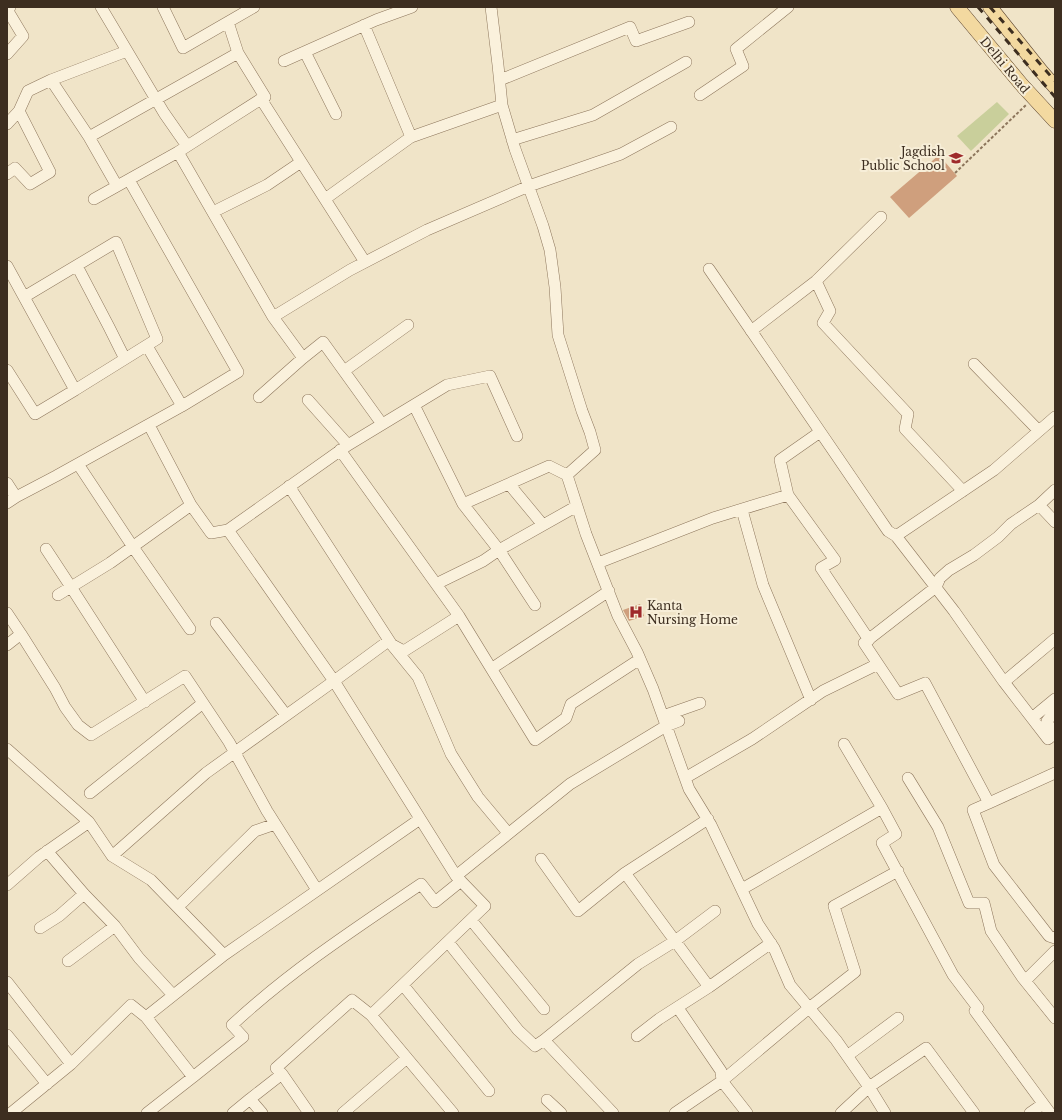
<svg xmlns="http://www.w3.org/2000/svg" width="1062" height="1120" font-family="'Libre Baskerville',serif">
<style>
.green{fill:#c9cf9b}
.building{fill:#cf9f7d}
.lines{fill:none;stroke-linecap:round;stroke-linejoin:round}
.minor-casing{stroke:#8d765c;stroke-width:12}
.major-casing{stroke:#5b4430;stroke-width:15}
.path{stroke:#8d765c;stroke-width:2;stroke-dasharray:3 2;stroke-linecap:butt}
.minor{stroke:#faf1dc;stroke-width:11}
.major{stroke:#f3d9a0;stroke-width:14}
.rail{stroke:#3d2e20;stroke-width:3;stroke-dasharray:7 7;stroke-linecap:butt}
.labels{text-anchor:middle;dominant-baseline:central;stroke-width:4;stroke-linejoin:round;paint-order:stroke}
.street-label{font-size:12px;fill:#3d2e20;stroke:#f7eed8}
.poi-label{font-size:12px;fill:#3d2e20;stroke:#f7eed8;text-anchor:end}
</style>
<rect width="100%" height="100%" fill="#f0e4c8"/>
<path class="green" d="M997,102l12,12 -38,37 -14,-15z"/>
<path class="building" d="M939,155l18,21 -48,42 -19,-21z
M640,604l4,12 -15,5 -6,-11z"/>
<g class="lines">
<defs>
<path id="minor" d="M101,7l63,106 23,33
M163,7l20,41 71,-41
M491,7l7,58 4,40 13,44 28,77 7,24 5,37 3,48 24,76 8,21 5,18 -28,25 19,59 32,82 19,36 16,37 36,100 22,36 47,99 16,24 16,37 46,55 33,47 16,26
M228,22l10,31 27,44
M364,25l47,112
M305,52l31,62
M7,54l16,-18 -15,-25 2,-4
M284,61l92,-41 36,-13
M51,80l38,57 28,49
M500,80l130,-53 6,14 53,-19
M700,95l43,-29 -7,-17 52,-42
M19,111l9,-20 23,-11 76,-29
M7,124l12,-13 31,61 -20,12 -15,-16 -8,6
M89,137l149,-84
M512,140l81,-25 93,-53
M178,152l83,-53 104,163
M129,180l109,192 -56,34 -35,-60
M94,199l84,-47 95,165 77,-47 77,-40 102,-44 92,-32 50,-27
M325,199l86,-62 91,-32
M213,212l54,-27 34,-23
M7,266l68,124 82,-51 -41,-97 -92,55
M77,266l32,61 16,32
M709,269l179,262 8,5
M816,281l14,30 -7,12 85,91 -3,15 58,62
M273,317l30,41 20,-16 59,82
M751,331l65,-50 65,-64
M974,364l65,67
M7,370l28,44 40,-24
M344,371l64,-46
M259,397l44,-39
M308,400l40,45
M414,405l49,99 86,-38 18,9
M1055,417l-61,53 -98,66 58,75 50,71 44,57 5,-4 -6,-14 8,-10
M149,425l42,80 20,28 17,-3
M340,450l119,166
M78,464l55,83 57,82
M7,483l9,14 40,-21 126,-70
M509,484l34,41
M289,486l103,159 26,32 33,77 27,43 30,36
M1055,490l-16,15 16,17
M788,495l-8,-35 40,-28
M7,503l9,-6
M463,504l36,46 36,55
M1039,505l-28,19 -13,13 -24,18 -25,15 -9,8 -4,9 -72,56 34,51 27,-11 64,120 66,-30
M742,510l21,75 48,115
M46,549l25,38 74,115
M598,563l115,-45 75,-23 47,65 -14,8 48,72
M436,584l47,-23 16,-11 78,-44
M58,595l52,-32 81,-58
M7,613l14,21 -14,11
M216,623l70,92
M21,634l34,54 10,19 13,18 13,10 94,-59 44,66 38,69 50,79
M497,665l112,-74
M1004,682l51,-43
M663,716l37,-13
M1032,718l23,-19
M7,749l82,73 -50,35 -32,28
M685,778l67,-39 71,-48 55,-27
M908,778l30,49 31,76h15l7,28 31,46 33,41
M90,793l113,-90
M989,803l-16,7 21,55 55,71 6,2
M882,808l14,26 -14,9 71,132 25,33 -3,3 75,102
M708,819l-83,54 84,114 62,-44
M89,822l23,34
M47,851l37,43 31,32 24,32 34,37
M541,859l37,52 47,-38
M456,876l-122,-195 53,-39 17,9 55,-35 76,124 31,-22 5,-14 69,-45
M742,889l140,-81 -38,-64
M183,902l72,-71 20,-7
M471,920l73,89
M40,928l19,-12 25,-22
M448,942l70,88 17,16 9,-6 69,73
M224,955l196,-136
M68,961l47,-35
M1026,980l29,-29
M7,982l64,82 60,-59 15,12 78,-62 -73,-75 -39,-24 94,-83 128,-92 -106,-151 120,-85 99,-60 43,-9 27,60
M403,985l86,106
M146,1017l47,60 50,-40 -11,-12c58,-54 124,-97 189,-141l14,18 26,-21
M7,1035l40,49
M637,1036l22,-17 50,-32
M544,1040l94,-76 37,-23 40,-30
M847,1056l51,-38
M282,1074l-6,-6 76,-68 19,15
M547,1100l14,13
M11,1113l60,-49
M147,1113l46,-36
M233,1113l17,-14
M262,1113l-12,-14 32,-25 27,39
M343,1113l64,-55
M453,1113l-82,-98 114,-109 -29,-30 114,-92 96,-58 13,-5
M675,1113l47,-32 -1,-10 -43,-63
M747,1113l-25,-32 87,-73 46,-36 -21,-66 64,-35
M841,1113l28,-26 57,-39 48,65
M1030,1113l13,-9"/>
<path id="major" d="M957,7l64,77 34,37
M990,7l51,64 14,16"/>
</defs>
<use href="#minor" class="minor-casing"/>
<use href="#major" class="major-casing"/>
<path class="path" d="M955,173l71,-68"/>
<use href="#minor" class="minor"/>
<use href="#major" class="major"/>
<path class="rail" d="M978,7l77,90
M990,7l65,74"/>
</g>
<defs>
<symbol id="school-bare" viewBox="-9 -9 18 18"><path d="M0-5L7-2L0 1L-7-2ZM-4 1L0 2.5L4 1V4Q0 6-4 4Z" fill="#9e2a2b" stroke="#f7eed8" stroke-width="2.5" paint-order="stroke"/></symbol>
<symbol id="hospital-bare" viewBox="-9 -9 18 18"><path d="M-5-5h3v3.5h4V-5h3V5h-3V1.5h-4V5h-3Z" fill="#9e2a2b" stroke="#f7eed8" stroke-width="2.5" paint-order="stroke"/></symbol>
</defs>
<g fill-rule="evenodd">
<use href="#school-bare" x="946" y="148" width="20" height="20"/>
<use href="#hospital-bare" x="626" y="602" width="20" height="20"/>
</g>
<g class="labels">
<g class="street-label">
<text transform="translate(1005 65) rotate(50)">Delhi Road</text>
</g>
<g class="poi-label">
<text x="945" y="151">Jagdish<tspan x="945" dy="14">Public School</tspan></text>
<text x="647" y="605" text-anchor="start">Kanta<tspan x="647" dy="14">Nursing Home</tspan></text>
</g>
</g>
<rect width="1062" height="1120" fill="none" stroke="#3d2e20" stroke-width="16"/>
</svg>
